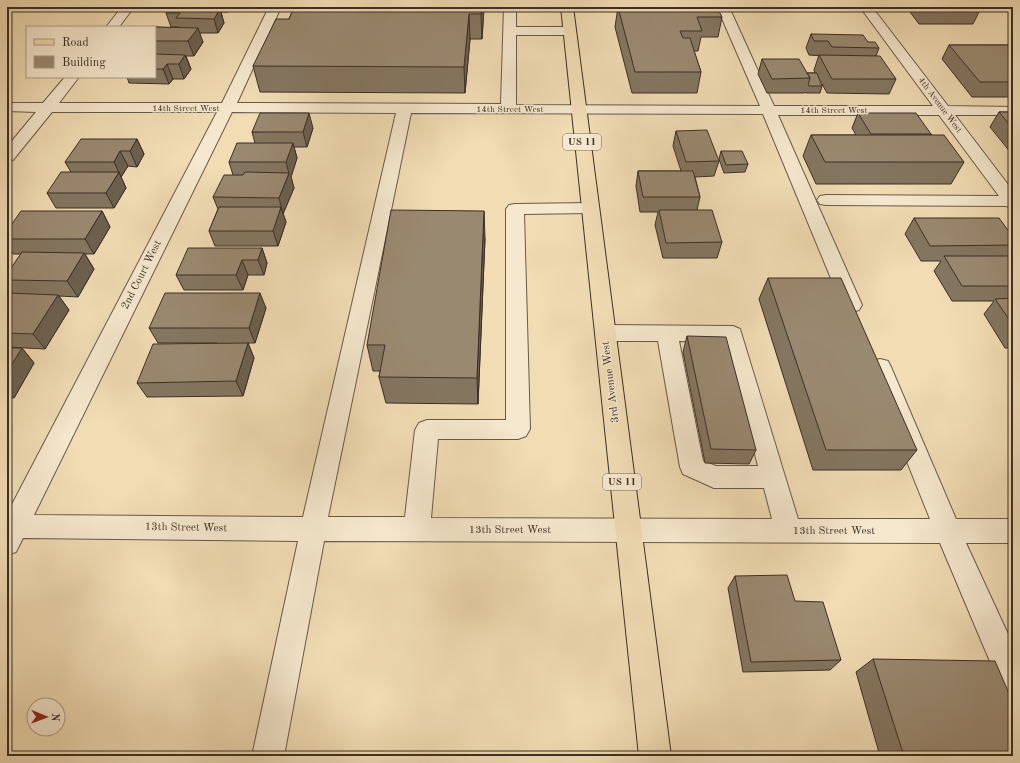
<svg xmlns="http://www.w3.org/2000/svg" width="1020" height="763" font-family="'Old Standard TT',serif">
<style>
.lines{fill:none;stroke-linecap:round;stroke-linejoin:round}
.minor-casing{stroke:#685a4b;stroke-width:2}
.major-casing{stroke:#3b2f28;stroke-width:2}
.minor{fill:#f6e8ce;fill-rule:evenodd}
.major{fill:#f1dcb4;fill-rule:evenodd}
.wall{fill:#847661;stroke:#3b2f28}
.shaded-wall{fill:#6c604f;stroke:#3b2f28}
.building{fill:#9a8971;stroke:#3b2f28}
.labels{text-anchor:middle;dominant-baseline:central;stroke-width:3;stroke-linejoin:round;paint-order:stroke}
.far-street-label{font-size:9px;fill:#3b2f28;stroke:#f6e8ce}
.shield{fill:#f6e8ce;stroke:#73665a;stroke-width:1}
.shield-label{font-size:10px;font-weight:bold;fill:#3b2f28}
.street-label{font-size:11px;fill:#3b2f28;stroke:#f6e8ce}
</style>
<rect width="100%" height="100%" fill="#f1dcb4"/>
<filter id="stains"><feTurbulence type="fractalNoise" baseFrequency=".005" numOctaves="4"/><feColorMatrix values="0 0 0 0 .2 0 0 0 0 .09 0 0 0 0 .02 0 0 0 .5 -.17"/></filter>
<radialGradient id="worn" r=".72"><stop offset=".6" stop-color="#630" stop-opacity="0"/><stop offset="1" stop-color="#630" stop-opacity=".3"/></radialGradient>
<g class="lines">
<defs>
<path id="minor" d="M122,7h12l-15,20h-13z
M269,7h12l-44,96 264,1 3,-97h12v20h54l6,4 -6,4h-54v70l244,1 -43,-99h12l45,99h159l-73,-99h12l76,99 65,1v8h-58l58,76v17l-7,-2 -180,-1 -6,-1 -3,-4 3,-4 6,-1 173,1 -60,-81h-161l84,190 -3,5 -7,2 -7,-2 -3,-5 -79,-191 -352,-1 -83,404h77l10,-87 4,-7 8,-3h79v-211l3,-4 6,-1 75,-1 6,1 3,4 -3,4 -6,1 -66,1 6,215 -4,7 -8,3h-80l-7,79 341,1 -8,-31h-50l-31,-14 -3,-7 -22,-126h-53l-7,-3 -3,-5 3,-5 7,-3 128,1 7,3 58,190h132l-61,-152 3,-6 8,-2 8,2 3,6 65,152h57v24h-47l47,102v49l-11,-4 -62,-147 -616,-2 -40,215h-32l46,-215 -275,-3 -7,14 -9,3v-41l210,-402h-165l-39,48 -6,2v-15l29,-35 -29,-1v-8h36l22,-26h14l-20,26h163zM232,112l164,1 -93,404 -269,-2zM679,341l46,1 33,124h-42l-13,-5z"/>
<path id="major" d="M561,7h12l98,749h-32z"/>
</defs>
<use href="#minor" class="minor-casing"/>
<use href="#major" class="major-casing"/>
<use href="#minor" class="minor"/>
<use href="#major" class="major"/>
</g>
<path class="wall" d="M171,7h60l-3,5h-7l3,11 -6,10h-19l4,9 -9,14h-8l5,13 -7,10h-11l-4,5 -40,-1 -2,-6h28v-50l24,1v-1h-8l-5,-14z
M294,7h190l-2,32h-12l-5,54 -205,-1 -7,-26 36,-47z
M618,7l104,10 -4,20h-17l-3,14h-4l7,21 -4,21h-65l-17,-66z
M790,7h22l-1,1h-21z
M907,7h70l3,3 -7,14h-54l-12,-16z
M811,34l57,8 11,6 -3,8 20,23 -7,15 -62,-1 -5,-9v2l-2,7h-14v-1l-1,1h-38l-9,-19 4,-15 45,14h8l-1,-3 5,-15 4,1 -14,-1 -3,-7z
M949,45h64v52h-41l-30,-38z
M999,112h14v41h-2l-21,-26z
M858,113l73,21 33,28 -13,22h-135l-13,-28 8,-21h45l-4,-7z
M313,128l-6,19h-13l3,11 -6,19 3,11 -11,26 3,8 -8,24h-63l-6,-15 9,-22 -5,-12 20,-22 -4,-13 26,-19 -3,-11z
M676,131l43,30 -5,15 -19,1 5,20 -3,13 25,32 -5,16h-54l-8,-33 3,-13h-18l-4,-26 2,-15h43l-8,-25z
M137,139l7,15 -7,13 -9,-1 -7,11 5,11 -12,20h-58l-9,-15 24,-21 -6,-10z
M721,151l27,13 -3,8 -21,1 -5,-14z
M102,211l8,16 -16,27h-9l9,15 -16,28 -19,-1 10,14 -24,39 -38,-2v-54h6l-6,-7v-12l14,-20h-8l-6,-8v-15z
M914,218l99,19v17l-2,2h2v92h-8l-21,-34 10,-13h-42l-18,-30 7,-10h-20l-16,-27z
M485,238l-7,166 -92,-1 -7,-26 1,-6h-7l-6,-26z
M262,248l5,15 -3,12h-16l-5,15h-59l-8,-15z
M768,278l149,172 -16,20h-88l-54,-171z
M266,308l-11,35h-7l6,15 -11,38 -96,1 -10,-14 80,-40h-59l-9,-15z
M687,336l69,114 -7,14 -44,-1 -22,-111z
M7,348h15l12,15 -20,35h-7z
M735,576l60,25 46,59 -11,10 -87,2 -15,-84z
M873,659l140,97h-133l-24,-84z"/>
<path class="shaded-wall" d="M211,7h2l3,9 4,-7 4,14 -6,10 -4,-14 -4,-10z
M227,7h4l-3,5z
M481,7h3l-2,32 -1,-25z
M469,14l1,25 -5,54 -1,-26z
M198,28l5,14 -9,14 -6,-15z
M185,55l6,14 -7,10 -5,-15z
M167,64l6,15 -4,5 -6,-15z
M309,113l4,15 -6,19 -4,-15z
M137,139l7,15 -7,13 -7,-16z
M293,143l4,15 -6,19 3,11 -11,26 -4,-16 10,-24 -3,-12z
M120,151l8,15 -7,11 -7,-15z
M119,172l7,16 -12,20 -8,-15z
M281,207l5,15 -8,24 -5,-15z
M102,211l8,16 -16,27 -9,-15z
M484,211l1,27 -7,166 -1,-26z
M262,248l5,15 -3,12 -6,-15z
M84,253l10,16 -16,28 -11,-16z
M242,260l6,15 -5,15 -7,-15z
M260,293l6,15 -11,35 -6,-15z
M58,295l11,15 -24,39 -12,-15z
M248,343l6,15 -11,38 -7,-15z
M22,348l12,15 -20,35 -7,-7v-19z"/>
<path class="building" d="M171,7h40l-1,2h10l-6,10 -38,-1 4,-5h-14z
M294,7h187v7h-12l-5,53 -211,-1 23,-47h13z
M618,7h99l5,10h-25l5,14h-22l3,7h7l11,34h-66z
M923,7h54l3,3h-55z
M155,27l43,1 -10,13h-33z
M811,34l52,1 5,7h7l4,6 -47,-1 -4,-6h-14z
M949,45h64v37h-33z
M155,54l30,1 -6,9h-12l-4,5h-8z
M819,55l61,1 16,23h-64z
M762,59h37l11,19 -38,1z
M807,73h10l5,13h-13l-1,-1 2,-7z
M999,112h14v17z
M260,113h49l-6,19h-51z
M858,113h58l15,21h-60z
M707,130l12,31 -33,1 -10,-31z
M811,135h133l20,27h-139z
M81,139h56l-7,12h-10l-6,11h-49z
M237,143h56l-7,19h-57z
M721,151h21l6,13 -22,1z
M638,171h55l7,26h-57z
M61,172h58l-13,21h-59z
M245,172l44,1 -10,25 -66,-1 11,-22h19z
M219,207h62l-8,24h-64z
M391,210l93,1 -7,167 -98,-1 6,-32h-18z
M659,210h53l10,32 -56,1z
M21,211h81l-17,28h-78v-8z
M914,218h85l14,19v8l-83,1z
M188,248h74l-4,12h-16l-6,15h-60z
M22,252l62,1 -17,28 -60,-1v-6z
M944,256h69v30h-51z
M768,278h73l76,172h-91z
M7,293l51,2 -25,39 -26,-1z
M165,293h95l-11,35h-100z
M1013,298v27l-18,-26z
M687,336l39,1 30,113 -45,-1z
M248,343l-12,38 -99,2 16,-39z
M7,348h15l-15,24z
M787,575l8,26 28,1 18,58 -90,2 -16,-86z
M873,659l122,2 18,42v53h-109z"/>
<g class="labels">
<g class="far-street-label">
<text transform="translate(940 105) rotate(53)">4th Avenue West</text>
<text x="186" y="108">14th Street West</text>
<text x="510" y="109">14th Street West</text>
<text x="834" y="110">14th Street West</text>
</g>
<g class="shield">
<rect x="563" y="134" width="38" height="16" rx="3"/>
<rect x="603" y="474" width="38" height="16" rx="3"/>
</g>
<g class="shield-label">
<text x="582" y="142">US 11</text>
<text x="622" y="482">US 11</text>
</g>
<g class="street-label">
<text transform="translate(142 275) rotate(-63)">2nd Court West</text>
<text transform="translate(611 382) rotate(-97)">3rd Avenue West</text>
<text transform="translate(186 528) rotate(1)">13th Street West</text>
<text x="510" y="530">13th Street West</text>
<text x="834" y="531">13th Street West</text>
</g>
</g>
<rect width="1020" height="763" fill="none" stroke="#f1dcb4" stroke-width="24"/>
<rect x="8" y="8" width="1004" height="747" fill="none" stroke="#3b2f28" stroke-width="2"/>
<rect x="12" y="12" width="996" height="739" fill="none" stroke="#3b2f28"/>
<rect x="26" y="26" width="130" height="52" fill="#f6e8ce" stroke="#ab9e8c"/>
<rect x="34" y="39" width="20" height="6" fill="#f1dcb4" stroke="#ab9e8c"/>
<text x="62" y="46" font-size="12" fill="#3b2f28">Road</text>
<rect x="34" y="56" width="20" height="12" fill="#9a8971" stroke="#ab9e8c"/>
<text x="62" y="66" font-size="12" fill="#3b2f28">Building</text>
<g transform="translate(46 717) rotate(91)"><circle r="19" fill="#f6e8ce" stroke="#ab9e8c"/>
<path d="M0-3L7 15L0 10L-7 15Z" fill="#8f2418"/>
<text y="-6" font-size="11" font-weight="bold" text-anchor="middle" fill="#3b2f28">N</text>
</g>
<rect width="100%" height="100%" filter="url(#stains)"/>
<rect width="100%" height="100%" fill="url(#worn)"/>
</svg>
